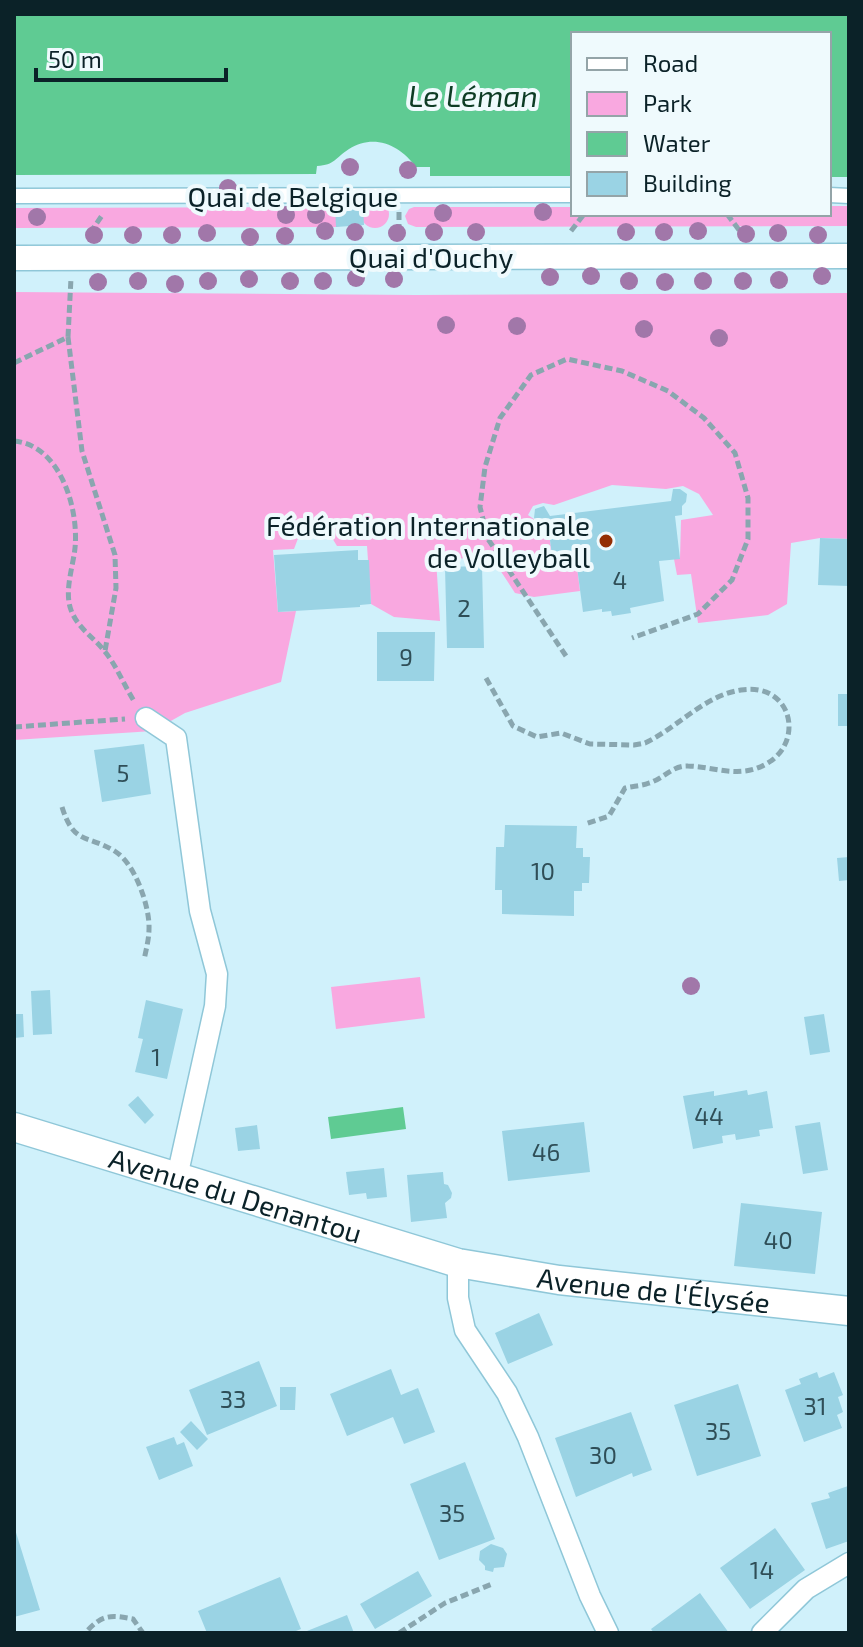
<svg xmlns="http://www.w3.org/2000/svg" width="863" height="1647" font-family="'Exo 2',sans-serif">
<style>
.green{fill:#f9a8e0}
.water{fill:#5fcb93}
.building{fill:#9ad3e4}
.lines{fill:none;stroke-linecap:round;stroke-linejoin:round}
.pedestrian-casing{stroke:#8fc7d8;stroke-width:17}
.minor-casing{stroke:#8fc7d8;stroke-width:23}
.tertiary-casing{stroke:#8fc7d8;stroke-width:27}
.secondary-casing{stroke:#8fc7d8;stroke-width:31}
.path{stroke:#89a6af;stroke-width:5;stroke-dasharray:8 4;stroke-linecap:butt}
.pedestrian{stroke:#fff;stroke-width:14}
.minor{stroke:#fff;stroke-width:20}
.tertiary{stroke:#fff;stroke-width:24}
.secondary{stroke:#fff;stroke-width:28}
.tree{fill:#a177a9}
.poi-dot{fill:#942f04;stroke:#effafd;stroke-width:3}
.labels{text-anchor:middle;dominant-baseline:central;stroke-width:8;stroke-linejoin:round;paint-order:stroke}
.number-label{font-size:24px;fill:#2f4e57}
.street-label{font-size:28px;fill:#0b2228;stroke:#effafd}
.poi-label{font-size:28px;fill:#0b2228;stroke:#effafd;text-anchor:end}
.water-label{font-size:30px;font-style:italic;fill:#0d3c25;stroke:#effafd}
</style>
<rect width="100%" height="100%" fill="#d0f1fb"/>
<path class="green" d="M361 214a14 14 0 1 1 28 0a14 14 0 1 1-28 0Z
M829,206h20v20l-433,1 -8,-3 -3,-8 4,-7 5,-2h159v7h256z
M335,207l5,19 -4,1 -322,1v-20z
M14,292l401,3 434,-2v246l-29,-1 -29,5 -4,61 -19,11 -70,8 -7,-49 -14,1 -3,-16 6,-1 1,-38 32,-5 -14,-21 -16,-8 -17,3 -54,-4 -58,20 -11,-2 -10,3 -5,9 13,9 2,8h6l4,32 19,-2 5,5 3,24 -46,6 -19,-4 -19,-29 -20,-6 -40,1 4,62 -46,-4 -23,-13 -4,-58h-30l-11,-18 -12,-3 -12,3 -8,21 -21,1 5,62 18,-1 -15,71 -96,31 -32,18 -139,9z
M420,977l5,41 -89,11 -5,-42z"/>
<path class="water" d="M14,14h835v163h-20v-143h-256v142h-143v-9h-14c-16,-22 -42,-34 -67,-18 -14,9 -14,16 -32,17l-1,8 -302,1z
M403,1107l3,22 -75,10 -3,-22z"/>
<path class="building" d="M335,207h28l1,18 -28,2z
M673,489h7l7,5 -1,8 -4,4v9l-7,1 5,43 -21,2 5,40 -34,7 1,5 -19,3 -1,-5 -9,1v-3l-19,3 -6,-45 -5,-5 -19,2 -4,-32h-7l-1,-8 -7,-6 1,-9 9,-3 6,10 121,-15z
M820,538l29,1v47l-31,-1z
M358,550v10h11l2,44 -11,1v2l-82,5 -4,-57z
M482,566l2,82h-37l-2,-81z
M377,632h58l-1,49h-57z
M838,694h11v32h-11z
M144,744l7,50 -49,8 -8,-52z
M505,825l72,1 -1,22h7v9h7l-1,26h-7v8h-8v25l-72,-2v-24h-7l1,-43h8z
M849,857v23l-10,1 -2,-23z
M50,990l2,44 -19,1 -2,-44z
M146,1000l37,9 -16,70 -32,-7 8,-33 -5,-1z
M14,1014h9l1,23 -10,1z
M824,1014l6,38 -20,3 -6,-38z
M747,1090l1,5 19,-4 6,37 -14,2 1,6 -24,4 -1,-6 -13,2 1,7 -30,6 -10,-53 31,-5v5z
M138,1096l16,19 -9,9 -17,-19z
M584,1122l6,50 -82,9 -6,-50z
M820,1122l8,48 -25,4 -8,-48z
M257,1125l3,24 -22,2 -3,-23z
M384,1168l3,29 -20,2 -1,-6 -17,2 -3,-23z
M443,1172l1,12 4,1 4,8 -1,5 -6,5 2,15 -36,4 -4,-47z
M741,1203l81,9 -7,62 -81,-8z
M539,1313l14,32 -45,19 -13,-31z
M259,1361l18,45 -70,29 -18,-45z
M391,1369l10,26 17,-7 17,44 -31,12 -11,-27 -46,19 -17,-42z
M817,1372l2,6 15,-6 9,23 -5,2 5,15 -6,3 5,13 -38,14 -19,-52 16,-6 -2,-5z
M738,1384l23,72 -64,20 -23,-71z
M280,1387h16l-1,23h-15z
M631,1412l21,58 -19,7 -1,-4 -56,24 -21,-59z
M191,1421l17,18 -11,11 -17,-18z
M174,1437l3,8 7,-3 9,24 -34,14 -13,-33z
M465,1462l30,77 -56,21 -29,-76z
M848,1486l1,55 -23,8 -15,-46 19,-5 -2,-5z
M14,1526l26,84 -26,7z
M775,1528l30,42 -55,39 -30,-41z
M491,1544l12,4 4,6 -3,13 -10,1 -1,4 -8,-2v-4l-6,-6 1,-9z
M418,1571l14,25 -57,33 -15,-25z
M280,1577l21,52 -10,4h-84l-9,-22z
M700,1593l29,40h-75l-3,-4z
M347,1615l7,18h-52z"/>
<g class="lines">
<defs>
<path id="pedestrian" d="M829,195l20,1
M14,196l559,-1"/>
<path id="minor" d="M146,718l30,20 24,173 17,63 -2,32 -38,171
M458,1263v35l7,32 42,63 21,44 62,159 18,37
M762,1633l44,-44 43,-26"/>
<path id="tertiary" d="M14,258l835,-2"/>
<g id="secondary">
<path id="s1" d="M14,1127l444,136 101,17 290,31"/>
</g>
</defs>
<use href="#pedestrian" class="pedestrian-casing"/>
<use href="#minor" class="minor-casing"/>
<use href="#tertiary" class="tertiary-casing"/>
<use href="#secondary" class="secondary-casing"/>
<path class="path" d="M399,212v20
M727,214l12,16
M571,231l13,-17
M90,233l13,-19
M68,337l14,114 33,104 1,33 -11,63
M14,363l54,-26 3,-59
M14,441c46,4 65,67 61,107 -2,19 -11,43 -4,62 7,19 23,27 35,43 11,14 18,32 28,48
M566,656l-78,-117 -8,-32 5,-40 15,-49 31,-43 36,-16 55,12 46,20 36,27 31,35 13,45v41l-16,41 -34,34 -66,24
M486,678l27,48 24,11 24,-4 29,11 44,1 11,-2c32,-15 60,-48 96,-53 52,-8 64,53 25,74 -26,15 -50,3 -78,2 -15,-1 -25,13 -39,17 -7,3 -16,3 -24,5l-16,28 -24,8
M14,727l111,-8
M62,807c12,39 26,27 54,45 19,12 34,55 33,77 0,10 -3,21 -5,31
M88,1630c15,-16 24,-15 45,-11l10,14
M399,1633l46,-30 47,-19"/>
<use href="#pedestrian" class="pedestrian"/>
<use href="#minor" class="minor"/>
<use href="#tertiary" class="tertiary"/>
<use href="#secondary" class="secondary"/>
</g>
<g class="tree">
<circle cx="350" cy="167" r="9"/>
<circle cx="408" cy="170" r="9"/>
<circle cx="228" cy="188" r="9"/>
<circle cx="543" cy="212" r="9"/>
<circle cx="443" cy="213" r="9"/>
<circle cx="286" cy="215" r="9"/>
<circle cx="316" cy="215" r="9"/>
<circle cx="37" cy="217" r="9"/>
<circle cx="325" cy="231" r="9"/>
<circle cx="698" cy="231" r="9"/>
<circle cx="355" cy="232" r="9"/>
<circle cx="434" cy="232" r="9"/>
<circle cx="476" cy="232" r="9"/>
<circle cx="626" cy="232" r="9"/>
<circle cx="664" cy="232" r="9"/>
<circle cx="207" cy="233" r="9"/>
<circle cx="397" cy="233" r="9"/>
<circle cx="778" cy="233" r="9"/>
<circle cx="746" cy="234" r="9"/>
<circle cx="94" cy="235" r="9"/>
<circle cx="133" cy="235" r="9"/>
<circle cx="172" cy="235" r="9"/>
<circle cx="818" cy="235" r="9"/>
<circle cx="285" cy="236" r="9"/>
<circle cx="250" cy="237" r="9"/>
<circle cx="591" cy="276" r="9"/>
<circle cx="822" cy="276" r="9"/>
<circle cx="550" cy="277" r="9"/>
<circle cx="356" cy="278" r="9"/>
<circle cx="249" cy="279" r="9"/>
<circle cx="394" cy="279" r="9"/>
<circle cx="779" cy="280" r="9"/>
<circle cx="138" cy="281" r="9"/>
<circle cx="208" cy="281" r="9"/>
<circle cx="290" cy="281" r="9"/>
<circle cx="323" cy="281" r="9"/>
<circle cx="629" cy="281" r="9"/>
<circle cx="703" cy="281" r="9"/>
<circle cx="743" cy="281" r="9"/>
<circle cx="98" cy="282" r="9"/>
<circle cx="665" cy="282" r="9"/>
<circle cx="175" cy="284" r="9"/>
<circle cx="446" cy="325" r="9"/>
<circle cx="517" cy="326" r="9"/>
<circle cx="644" cy="329" r="9"/>
<circle cx="719" cy="338" r="9"/>
<circle cx="691" cy="986" r="9"/>
</g>
<circle class="poi-dot" cx="606" cy="541" r="8"/>
<g class="labels">
<g class="number-label">
<text x="620" y="579">4</text>
<text x="464" y="607">2</text>
<text x="406" y="656">9</text>
<text x="123" y="772">5</text>
<text x="543" y="870">10</text>
<text x="156" y="1056">1</text>
<text x="709" y="1115">44</text>
<text x="546" y="1151">46</text>
<text x="778" y="1239">40</text>
<text x="233" y="1398">33</text>
<text x="815" y="1405">31</text>
<text x="718" y="1430">35</text>
<text x="603" y="1454">30</text>
<text x="452" y="1512">35</text>
<text x="762" y="1569">14</text>
</g>
<g class="street-label">
<text x="293" y="196">Quai de Belgique</text>
<text x="431" y="257">Quai d'Ouchy</text>
<text stroke="none"><textPath href="#s1" startOffset="232">Avenue du Denantou</textPath></text>
<text stroke="none"><textPath href="#s1" startOffset="662">Avenue de l'Élysée</textPath></text>
</g>
<g class="poi-label">
<text x="590" y="525">Fédération Internationale<tspan x="590" dy="32">de Volleyball</tspan></text>
</g>
<g class="water-label">
<text x="473" y="95">Le Léman</text>
</g>
</g>
<rect width="863" height="1647" fill="none" stroke="#0b2228" stroke-width="32"/>
<rect x="571" y="32" width="260" height="184" fill="#effafd" stroke="#94a4a8" stroke-width="2"/>
<rect x="587" y="58" width="40" height="12" fill="#ffffff" stroke="#94a4a8" stroke-width="2"/>
<text x="643" y="72" font-size="24" fill="#0b2228">Road</text>
<rect x="587" y="92" width="40" height="24" fill="#f9a8e0" stroke="#94a4a8" stroke-width="2"/>
<text x="643" y="112" font-size="24" fill="#0b2228">Park</text>
<rect x="587" y="132" width="40" height="24" fill="#5fcb93" stroke="#94a4a8" stroke-width="2"/>
<text x="643" y="152" font-size="24" fill="#0b2228">Water</text>
<rect x="587" y="172" width="40" height="24" fill="#9ad3e4" stroke="#94a4a8" stroke-width="2"/>
<text x="643" y="192" font-size="24" fill="#0b2228">Building</text>
<path d="M36 68v12h190v-12" fill="none" stroke="#0b2228" stroke-width="4"/>
<text x="48" y="68" font-size="24" fill="#0b2228" stroke="#effafd" stroke-width="6" paint-order="stroke">50 m</text>
</svg>
